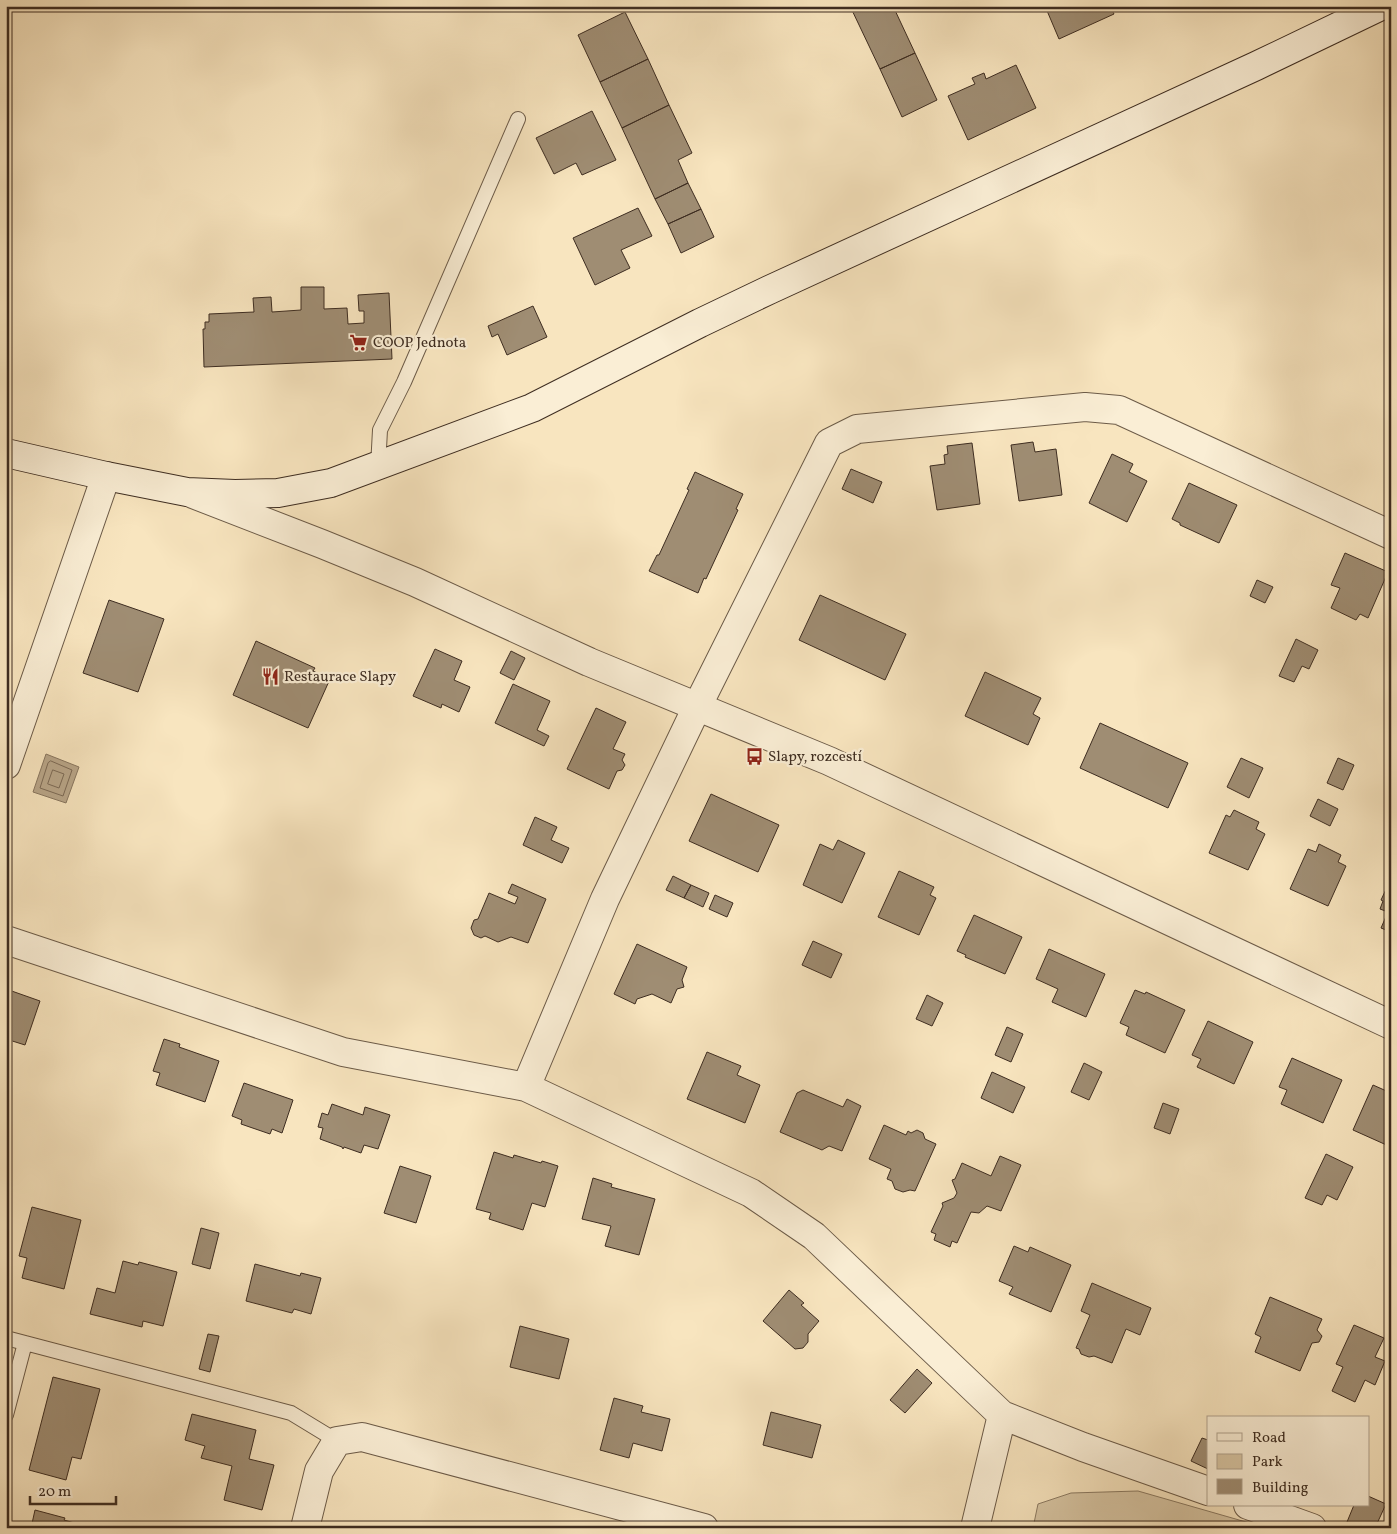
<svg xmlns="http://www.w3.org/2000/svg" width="1397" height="1534" font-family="Vollkorn,serif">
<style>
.green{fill:#d8c6a4;stroke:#8b7a62}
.water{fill:#b9a689;stroke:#88765f}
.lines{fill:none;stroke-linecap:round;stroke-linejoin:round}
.shore{stroke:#7c6a55;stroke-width:1}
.building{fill:#9f8d73;stroke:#3e2d21}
.service-casing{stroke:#6c5b48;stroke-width:16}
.minor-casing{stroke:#6c5b48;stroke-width:30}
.tertiary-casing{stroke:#6c5b48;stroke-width:30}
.secondary-casing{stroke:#3e2d21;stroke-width:30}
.service{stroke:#faeed5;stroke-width:14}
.minor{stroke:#faeed5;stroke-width:28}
.tertiary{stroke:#faeed5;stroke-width:28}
.secondary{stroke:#faeed5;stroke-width:28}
.labels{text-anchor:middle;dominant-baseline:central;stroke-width:4.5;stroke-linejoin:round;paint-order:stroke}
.poi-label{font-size:15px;fill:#3e2d21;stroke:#faeed5;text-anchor:start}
</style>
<rect width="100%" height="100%" fill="#f8e5bf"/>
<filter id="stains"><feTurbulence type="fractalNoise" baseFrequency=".004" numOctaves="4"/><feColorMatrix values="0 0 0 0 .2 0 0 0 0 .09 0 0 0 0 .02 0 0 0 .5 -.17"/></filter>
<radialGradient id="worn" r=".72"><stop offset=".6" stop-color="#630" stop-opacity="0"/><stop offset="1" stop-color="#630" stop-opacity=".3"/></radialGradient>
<path class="green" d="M1138,1491l115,33 10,4h-230l5,-24 33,-11z"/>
<path class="water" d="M46,754l33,13 -13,36 -33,-11z"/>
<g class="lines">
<path class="shore" d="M51,761l21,9 -9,26 -23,-8 8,-25z
M53,770l11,4 -5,14 -11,-4z"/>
</g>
<path class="building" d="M850,6h43l22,47 -35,16z
M1045,6h65l4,8 -55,25z
M625,12l23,47 -48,23 -22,-47z
M915,53l22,47 -35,17 -22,-48z
M648,59l21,46 -47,23 -22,-46z
M1016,65l20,43 -68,32 -20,-44 27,-12 -3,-6 12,-5 2,6z
M669,105l23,48 -14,7 10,23 -33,16 -33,-71z
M592,111l24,49 -34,15 -6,-12 -22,11 -18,-36z
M688,183l13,26 -33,15 -13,-25z
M638,208l14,28 -31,14 9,18 -35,17 -22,-47z
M701,209l13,28 -33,16 -13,-29z
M301,287h23v22l23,-1 1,16 16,-1v-12h-5l-1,-16 31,-2 3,66 -188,8 -1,-38h2v-7h4v-8l45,-2 -1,-14 18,-1 1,15 29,-2z
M533,306l14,31 -40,18 -9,-21 -6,3 -4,-11z
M1033,442l2,10 21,-3 6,46 -43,6 -8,-56z
M972,443l8,61 -43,6 -7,-44 15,-2 -1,-9 4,-1 -1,-8z
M1112,454l21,10 -4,8 18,9 -20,41 -38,-19z
M851,469l31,13 -9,21 -31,-14z
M695,472l48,22 -7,15 2,1 -32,69 -2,-1 -6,15 -49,-22 8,-16h2l30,-65 -2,-1z
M1189,483l48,22 -18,38 -39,-18v-2l-8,-4z
M1345,553l43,19 -20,46 -8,-4 -4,6 -25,-12 9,-20 -9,-3z
M1257,580l16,7 -8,16 -15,-7z
M820,595l86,39 -21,46 -86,-40z
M109,600l55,19 -26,73 -55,-19z
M1296,639l22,11 -9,19 -7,-3 -8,16 -15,-6z
M256,641l59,27 -2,3 17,8 -22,49 -75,-33z
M435,649l27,12 -8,19 16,7 -11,25 -17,-8 -1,4 -28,-12z
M511,651l14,7 -11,22 -14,-7z
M985,672l56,26 -8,16 7,4 -12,27 -63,-29z
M513,684l37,17 -13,29 12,6 -5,10 -49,-23z
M596,708l30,14 -13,27 12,5 -3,6 3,5 -3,5 -5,1 -8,18 -42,-20z
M1100,723l88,40 -20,45 -88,-40z
M1241,758l22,10 -14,30 -22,-11z
M1338,758l16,7 -11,25 -16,-7z
M711,794l68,31 -21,47 -69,-31z
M1318,799l20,10 -8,17 -20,-10z
M1234,810l25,12 -3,7 9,5 -17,36 -39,-17 17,-38 4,2z
M535,817l22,10 -6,13 18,8 -7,15 -39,-18z
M838,840l27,13 -23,50 -39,-18 17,-41 13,6z
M1319,844l22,11 -3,7 8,4 -18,40 -38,-17 18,-40 8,3z
M899,871l35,16 -4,8 6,3 -17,37 -41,-18z
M673,876l18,9 -7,13 -18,-8z
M1389,883l2,1v48l-10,-4 7,-16 -8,-3 3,-8 -2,-1z
M512,884l34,15 -18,44 -17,-6 -13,5 -13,-6 -4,2 -7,-3 -3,-7 3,-8 4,-1 11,-26 26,11 3,-7 -10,-4z
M691,885l18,8 -6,14 -19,-9z
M715,895l18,8 -6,14 -18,-8z
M974,915l48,22 -17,37 -40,-17 1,-2 -9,-4z
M813,941l29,13 -11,24 -29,-13z
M637,944l50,23 -5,13 2,7 -7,2 -6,14 -19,-9 -15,5 -2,5 -21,-10z
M1049,949l56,25 -19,43 -34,-15 6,-13 -22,-10z
M6,989l34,12 -15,44 -19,-6z
M1135,990l10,4 1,-2 39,18 -20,43 -39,-18 3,-8 -9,-4z
M927,995l16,8 -11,23 -16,-7z
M1208,1021l45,21 -19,42 -37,-17 4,-8 -9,-4z
M1007,1027l16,7 -12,28 -16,-7z
M164,1039l16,5 -1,3 40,14 -14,41 -49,-17 4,-12 -7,-2z
M707,1052l34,14 -4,9 23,10 -15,38 -58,-24z
M1292,1058l50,22 -19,43 -42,-19 6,-14 -8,-3z
M1084,1063l18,9 -13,28 -18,-8z
M992,1072l33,15 -12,26 -32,-15z
M244,1083l49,17 -11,33 -10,-4 -2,5 -29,-10 1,-4 -10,-4z
M1373,1085l18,8v54l-38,-17z
M803,1090l40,17 4,-8 14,7 -19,45 -13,-5 -7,4 -42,-18 17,-39z
M1163,1103l16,6 -9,25 -16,-6z
M332,1104l31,11 2,-8 25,8 -12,34 -14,-4 -3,8 -17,-6 -1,2 -1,-2 -22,-8 3,-11 -5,-1 4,-14 6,2z
M884,1125l22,10 2,-4 3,2 6,-3 6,3 2,6 11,5 -21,47 -5,-1 -7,2 -8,-3 -3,-8 -5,-2 4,-10 -22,-10z
M494,1152l19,6 1,-3 27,8 1,-2 16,5 -13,41 -13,-4 -9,27 -34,-11 2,-6 -15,-4z
M1326,1154l27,13 -16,33 -10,-5 -5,10 -17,-7z
M1000,1156l21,9 -20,46 -14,-5 -8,7 -8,-1 -14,31 -5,-2 -2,6 -16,-7 2,-6 -5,-2 12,-26 -1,-3 12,-5 3,-5 -5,-13 3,-1 7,-16 29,13z
M400,1166l31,10 -15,47 -32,-10z
M593,1178l19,6 -1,3 44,12 -16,56 -34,-9 6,-20 -29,-7z
M32,1207l49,13 -17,69 -42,-11 5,-20 -8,-2z
M201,1228l18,5 -9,36 -18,-5z
M1014,1246l14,6 2,-5 41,18 -20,47 -42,-18 4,-7 -14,-6z
M123,1261l15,4 1,-3 38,10 -14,54 -20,-5 -1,6 -52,-13 7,-26 18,5z
M255,1264l45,12 1,-3 20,5 -10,36 -17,-5 -2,4 -46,-12z
M1092,1283l59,25 -11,27 -14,-6 -14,34 -18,-7 -5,1 -8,-3 -2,-5 -3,-1 14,-33 -9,-4z
M789,1290l15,13 -3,2 18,16 -11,13v8l-5,6 -8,1 -32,-28z
M1270,1297l52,22 -5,11 5,6 -3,6 -7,1 -12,28 -45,-19 6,-15 -6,-3z
M1354,1325l30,13 -9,19 10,4 -10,24 -10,-5 -10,22 -23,-11 11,-24 -7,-3z
M520,1326l49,13 -10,40 -49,-12z
M208,1334l11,2 -9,36 -11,-3z
M917,1369l15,14 -27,30 -15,-13z
M53,1377l47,12 -19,70 -9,-2 -6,23 -37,-10z
M614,1398l29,8 -2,6 29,7 -8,32 -29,-8 -4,15 -29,-8z
M771,1412l50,13 -9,33 -49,-13z
M192,1414l64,16 -7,29 25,6 -12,45 -38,-10 8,-34 -31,-8 4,-12 -20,-6z
M1202,1438l6,2v29l-17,-8z
M1368,1496l18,8 -11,24h-16l-12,-6 7,-17h14z
M35,1510l30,8 -1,2 28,8h-61z"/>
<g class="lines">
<defs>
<path id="service" d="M378,467l2,-37 24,-48 114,-263
M6,1338l285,75 46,28
M6,1415l19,-72"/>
<path id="minor" d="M6,940l337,112 183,35 225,106 63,43 188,179 81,32 125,44
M526,1087l79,-188 92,-192 132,-264 28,-14 228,-22 34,3 272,125
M1248,1505l64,23
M305,1528l14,-57 18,-30 25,-4 342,91
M975,1528l27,-113"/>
<path id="tertiary" d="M193,494l129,50 93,38 174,80 240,99 562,264
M6,765l100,-289"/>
<path id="secondary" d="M6,453l100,23 81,16 48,2 43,-1 53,-10 201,-75 168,-85 69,-33 487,-224 125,-60"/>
</defs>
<use href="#service" class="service-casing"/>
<use href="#minor" class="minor-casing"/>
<use href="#tertiary" class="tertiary-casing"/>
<use href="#secondary" class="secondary-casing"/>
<use href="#service" class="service"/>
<use href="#minor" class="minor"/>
<use href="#tertiary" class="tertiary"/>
<use href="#secondary" class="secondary"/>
</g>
<defs>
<symbol id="supermarket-bare" viewBox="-9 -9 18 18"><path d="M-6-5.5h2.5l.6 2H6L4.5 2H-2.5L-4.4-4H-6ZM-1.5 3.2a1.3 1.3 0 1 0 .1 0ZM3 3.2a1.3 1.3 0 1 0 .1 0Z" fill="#8f2418" stroke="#faeed5" stroke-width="2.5" paint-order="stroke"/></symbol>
<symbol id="restaurant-bare" viewBox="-9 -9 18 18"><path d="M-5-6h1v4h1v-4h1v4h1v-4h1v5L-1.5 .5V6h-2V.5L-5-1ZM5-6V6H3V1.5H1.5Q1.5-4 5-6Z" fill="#8f2418" stroke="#faeed5" stroke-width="2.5" paint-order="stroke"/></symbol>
<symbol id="bus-bare" viewBox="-9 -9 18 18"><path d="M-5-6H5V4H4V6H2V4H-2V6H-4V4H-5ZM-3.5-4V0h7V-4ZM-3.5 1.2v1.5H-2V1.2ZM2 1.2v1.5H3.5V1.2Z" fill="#8f2418" stroke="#faeed5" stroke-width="2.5" paint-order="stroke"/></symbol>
</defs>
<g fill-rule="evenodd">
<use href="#supermarket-bare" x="346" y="330" width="25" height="25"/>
<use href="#restaurant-bare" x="258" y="664" width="25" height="25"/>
<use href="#bus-bare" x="742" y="744" width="25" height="25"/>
</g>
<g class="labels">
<g class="poi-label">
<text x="373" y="343">COOP Jednota</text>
<text x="284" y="677">Restaurace Slapy</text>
<text x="768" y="757">Slapy, rozcestí</text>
</g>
</g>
<rect width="1397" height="1534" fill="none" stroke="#f8e5bf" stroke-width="25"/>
<rect x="8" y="8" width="1382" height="1519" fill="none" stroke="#3e2d21" stroke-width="2.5"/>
<rect x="12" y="12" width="1372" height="1509" fill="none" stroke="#3e2d21"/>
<rect x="1207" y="1416" width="162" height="90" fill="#faeed5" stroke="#afa18d"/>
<rect x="1217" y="1433" width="25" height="8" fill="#faeed5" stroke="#afa18d"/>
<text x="1252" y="1442" font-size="15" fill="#3e2d21">Road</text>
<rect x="1217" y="1454" width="25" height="15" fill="#d8c6a4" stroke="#afa18d"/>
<text x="1252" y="1466" font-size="15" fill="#3e2d21">Park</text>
<rect x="1217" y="1479" width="25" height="15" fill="#9f8d73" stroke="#afa18d"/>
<text x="1252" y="1492" font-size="15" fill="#3e2d21">Building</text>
<path d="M30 1496v8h86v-8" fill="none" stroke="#3e2d21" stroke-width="2.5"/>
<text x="38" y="1496" font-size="15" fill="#3e2d21" stroke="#faeed5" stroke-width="4" paint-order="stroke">20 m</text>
<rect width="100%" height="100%" filter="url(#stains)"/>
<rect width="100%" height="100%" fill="url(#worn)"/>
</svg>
